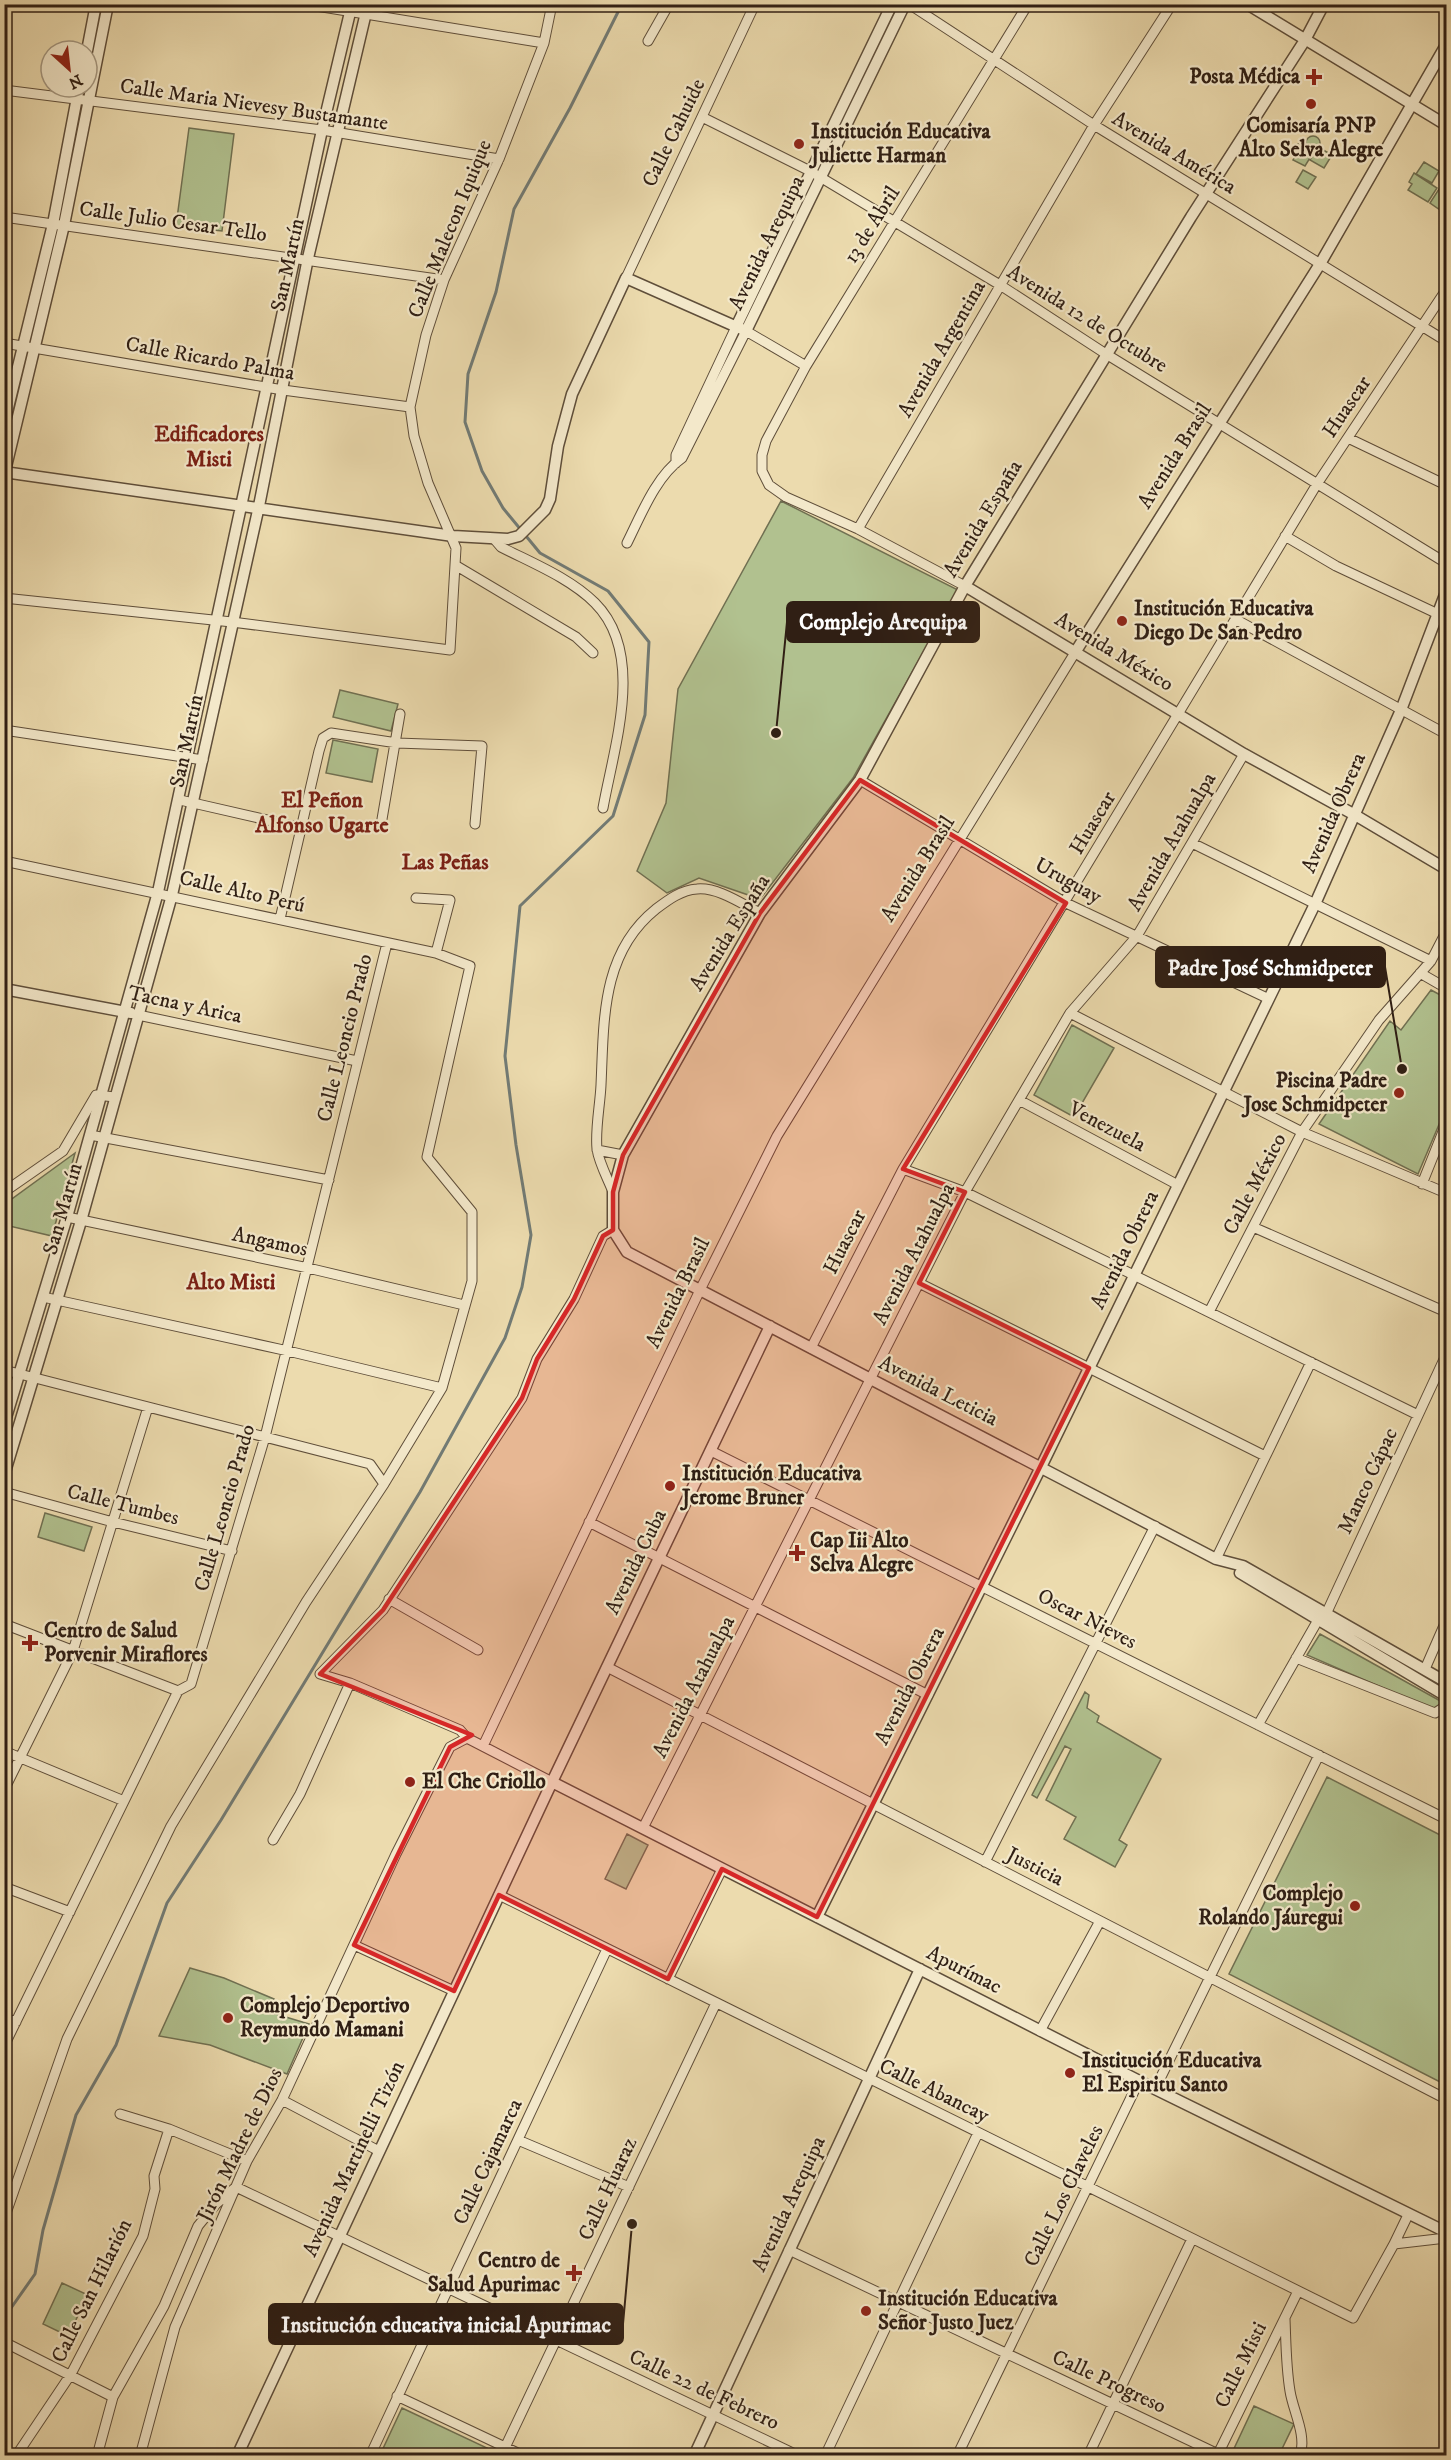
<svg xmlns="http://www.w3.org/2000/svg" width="1451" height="2460" font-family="'IM FELL DW Pica',serif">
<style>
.green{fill:#b1c18f;stroke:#707052;stroke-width:1.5}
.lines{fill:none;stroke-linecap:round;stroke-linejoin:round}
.stream{stroke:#727b75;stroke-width:3}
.minor-casing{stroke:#5f4e3a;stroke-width:11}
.tertiary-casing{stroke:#5f4e3a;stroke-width:13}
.minor{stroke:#f3e8ca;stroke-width:9}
.tertiary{stroke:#f3e8ca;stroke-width:10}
.marked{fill:#d62828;fill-opacity:0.2;stroke:#d62828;stroke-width:4.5;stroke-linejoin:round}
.poi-dot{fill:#8f2418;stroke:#f3e8ca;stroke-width:2}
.labels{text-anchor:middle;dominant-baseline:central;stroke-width:4.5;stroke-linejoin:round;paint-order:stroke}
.poi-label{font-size:21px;font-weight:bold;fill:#301f14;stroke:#f3e8ca;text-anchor:start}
.street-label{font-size:21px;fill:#301f14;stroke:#f3e8ca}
.neighbourhood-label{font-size:22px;font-weight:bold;fill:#7a1f14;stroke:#f3e8ca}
.leader{fill:none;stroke:#301f14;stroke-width:2}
.callout-dot{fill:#301f14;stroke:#f3e8ca;stroke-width:2}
.callout{fill:#301f14;stroke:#301f14;stroke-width:2}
.callout-label{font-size:22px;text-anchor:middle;font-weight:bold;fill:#fff}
</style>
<rect width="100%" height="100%" fill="#ecdbae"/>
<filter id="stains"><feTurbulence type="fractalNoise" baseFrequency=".00333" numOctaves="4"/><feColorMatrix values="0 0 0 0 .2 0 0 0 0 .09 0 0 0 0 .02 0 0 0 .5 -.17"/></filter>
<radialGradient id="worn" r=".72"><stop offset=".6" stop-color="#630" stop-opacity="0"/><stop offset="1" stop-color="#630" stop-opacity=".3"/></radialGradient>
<path class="green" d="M189,128l45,6 -12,97 -46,-5z
M1306 143a7 7 0 1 1 14 0a7 7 0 1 1-14 0Z
M1298,144l15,9 -8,13 -12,-6 5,-8 -4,-3z
M1318,147l14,8 -8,13 -14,-8z
M1424,162l15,9 -7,12 -16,-9z
M1303,170l13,7 -8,12 -12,-7z
M1414,173l23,15 -9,14 -20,-12 4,-6 -3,-2z
M1439,189l7,5v20l-16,-11z
M781,501l177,89 -105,188 -93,121 -61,-21 -32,15 -30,-22 29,-68 12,-114z
M340,690l58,14 -7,27 -58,-14z
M333,740l45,9 -6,33 -46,-9z
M1431,990l15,8v110l-28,66 -99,-50 71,-103 11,9z
M1072,1025l42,23 -40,69 -40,-22z
M75,1153l-23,83 -47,-11v-21z
M45,1513l47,14 -8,24 -46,-14z
M1320,1634l124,69 -8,8 -129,-56z
M1085,1692l4,3 -2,13 12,8 -2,6 64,37 -42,81 8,5 -12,22 -51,-28 12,-22 -30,-17 25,-51 -6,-3 -28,52 -5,-3z
M1327,1777l119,61v247l-217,-111z
M627,1834l21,11 -22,44 -21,-10z
M190,1968l34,10 50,21 -5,13 40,12 -22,50 -77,-29 -51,-9z
M62,2283l26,12 -20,41 -25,-12z
M1254,2406l40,18 -15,31h-48z
M402,2408l85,40 -4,7h-103z"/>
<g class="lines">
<path class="stream" d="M4,2318l31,-44 8,-44 33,-115 40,-70 51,-142 54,-83 199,-328 85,-154 17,-51 9,-52 -15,-90 -11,-89 15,-150 93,-90 32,-101 4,-73 -41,-51 -68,-38 -37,-45 -21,-37 -17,-49 3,-48 28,-82 18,-83 56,-101 52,-104"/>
<defs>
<path id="minor" d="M304,4l240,39
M909,4l185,121 352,216
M648,41l21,-37
M4,90l318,40 177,29
M702,117l108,54 190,114 106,69 340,209
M4,217l440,63
M626,278l129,-274
M4,343l279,47 127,17
M1348,438l98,47
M676,463v-8l60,-128
M858,529l236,-404 78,-121
M1285,536l51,30 102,48
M495,540l6,7c31,16 69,31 94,56 51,51 19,143 8,205
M627,543c14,-28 29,-67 55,-85l64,-127 60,35
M455,565l121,72 17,16
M965,586l-107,-57 -72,-32 -17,-12 -7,-14v-16l4,-14 40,-75 222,-362
M4,598l228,24 218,28 6,-102 -28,-65 -14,-47 -4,-29 16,-72 18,-55 55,-121 45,-116 8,-39
M1235,619l211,115
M4,730l199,30
M860,780l206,123 201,95
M180,800l122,28
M381,825l19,-111
M1192,843l239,118
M4,861l432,92 34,13 -43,191 45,55v69l-30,107 -58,96 -78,118 -135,224 -104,213 -63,180
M416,898l34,2 -14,53
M280,919l39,-168 4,-13 8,-5 66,10 85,3 -7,78
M1420,973l26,15
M1070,1013l232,119 144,61
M138,1015l219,46
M1019,1100l159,85
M90,1135l239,45
M597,1150l26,5
M903,1169l62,23 453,223
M1422,1184l24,-60
M4,1192l59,-41 33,-56 19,2
M613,1192c-5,-13 -14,-29 -16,-43 -2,-20 3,-43 4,-64 3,-65 0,-132 55,-176 12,-9 25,-19 41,-20 21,-2 45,15 63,24
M67,1217l241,51 156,37
M1253,1227l193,85
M919,1283l346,173
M43,1297l245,54 154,37
M1209,1312l93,-180 77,-112 52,-59 15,-29
M811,1348l92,-179 414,-685 129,-194
M4,1370l366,94 14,20
M711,1451l735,368
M4,1492l109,30 119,29
M589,1522l339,173
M1216,1559l95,-197
M389,1599l89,51
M4,1624l174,67
M1296,1658l139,55 11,-7
M607,1667l839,432
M1425,1669l21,-48
M1258,1725l60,-105 9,-8 119,-257
M483,1746l217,-456 77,-154 299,-485
M4,1751l120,50
M552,1782l-85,-44 -7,-8 -110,-47 -30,-9 63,-64 139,-212 15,-39 37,-60 29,-63 10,-6
M4,1790l69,-139 75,-244
M643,1828l322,-636 105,-179 67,-77 107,-182
M273,1840l27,-46 50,-111
M985,1862l170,-336
M4,1887l66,25
M499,1895l854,423 41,-74 52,-6
M354,1945l100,46
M668,1979l54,-110
M4,2018l12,4
M1040,2031l60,-110
M4,2046l174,-355 13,-7 74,-247 122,-494
M1155,2089l164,-334
M282,2100l97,51
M120,2114l49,15 78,32
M518,2140l111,47
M1394,2244l14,-29
M789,2250l429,204
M1285,2319c1,24 1,48 5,72 3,20 17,44 10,65
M4,2342l109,55
M397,2396l127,60
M16,2456l55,-82 72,-138 12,-47 -1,-13 15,-47
M97,2456l16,-59 51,-91 34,-80 18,-22 20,-17 563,269
M140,2456l35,-129 72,-166 35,-61 114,-246 54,-107 17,-9
M370,2456l237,-507
M501,2456l215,-453
M825,2456l153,-323
M957,2456l182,-375
M1088,2456l104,-217
M1217,2456l81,-165"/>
<path id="tertiary" d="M1247,4l199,121
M1324,4l-19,36 -114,177 -226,369 -105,194 -100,133 -137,242 -10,37v38l14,22 589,307 27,7 203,116
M87,51l9,-47
M736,327l156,-323
M4,424l49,-200 26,-137
M4,472l449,64 55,3 11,-3 26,-26 5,-11 8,-53 14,-52 54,-116 120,53 159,-327
M4,475l60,-250 44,-221
M965,586l279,168 111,61 91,54
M1076,651l244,-387 126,-219
M4,989l127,24
M4,1424l63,-207 91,-325 164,-762 30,-126
M4,1475l77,-254 91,-326 87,-389 49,-248 60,-254
M1240,1573l206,123
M552,1782l603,307 291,143
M817,1917l224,-450 274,-563 86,-194 45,-118
M237,2456l315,-674 218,-456
M694,2456l226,-487"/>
</defs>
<use href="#minor" class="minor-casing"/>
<use href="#tertiary" class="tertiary-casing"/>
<use href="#minor" class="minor"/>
<use href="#tertiary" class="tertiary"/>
</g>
<path class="marked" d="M860,780l206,123 -163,266 62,23 -46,91 170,85 -272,549 -95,-48 -54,110 -169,-84 -45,96 -100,-46 96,-198 22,-12 -152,-61 63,-64 139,-212 15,-39 37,-60 29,-63 10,-6v-38l10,-37 137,-242z"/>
<g class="poi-dot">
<path d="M1311 68h6v6h6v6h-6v6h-6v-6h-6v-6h6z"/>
<circle cx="1311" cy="104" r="6"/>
<circle cx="799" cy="144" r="6"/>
<circle cx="1122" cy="621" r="6"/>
<circle cx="1399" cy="1093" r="6"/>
<circle cx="670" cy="1486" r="6"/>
<path d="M794 1544h6v6h6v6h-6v6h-6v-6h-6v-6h6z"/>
<path d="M27 1634h6v6h6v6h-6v6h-6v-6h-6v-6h6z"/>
<circle cx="410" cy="1782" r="6"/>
<circle cx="1355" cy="1906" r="6"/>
<circle cx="228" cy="2018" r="6"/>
<circle cx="1070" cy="2073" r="6"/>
<path d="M571 2264h6v6h6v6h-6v6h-6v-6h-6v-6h6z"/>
<circle cx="866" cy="2311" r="6"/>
</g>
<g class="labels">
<g class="poi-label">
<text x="1300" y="77" text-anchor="end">Posta Médica</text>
<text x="1311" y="126" text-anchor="middle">Comisaría PNP<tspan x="1311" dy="24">Alto Selva Alegre</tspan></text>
<text x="811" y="132">Institución Educativa<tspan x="811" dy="24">Juliette Harman</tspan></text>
<text x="1134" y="609">Institución Educativa<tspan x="1134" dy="24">Diego De San Pedro</tspan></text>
<text x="1387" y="1081" text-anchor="end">Piscina Padre<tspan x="1387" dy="24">Jose Schmidpeter</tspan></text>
<text x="682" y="1474">Institución Educativa<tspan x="682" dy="24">Jerome Bruner</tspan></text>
<text x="810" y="1541">Cap Iii Alto<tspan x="810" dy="24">Selva Alegre</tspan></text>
<text x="44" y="1631">Centro de Salud<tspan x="44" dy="24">Porvenir Miraflores</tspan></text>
<text x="422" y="1782">El Che Criollo</text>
<text x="1343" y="1894" text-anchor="end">Complejo<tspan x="1343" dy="24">Rolando Jáuregui</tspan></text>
<text x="240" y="2006">Complejo Deportivo<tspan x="240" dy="24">Reymundo Mamani</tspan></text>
<text x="1082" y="2061">Institución Educativa<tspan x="1082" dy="24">El Espiritu Santo</tspan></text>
<text x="560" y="2261" text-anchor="end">Centro de<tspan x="560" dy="24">Salud Apurimac</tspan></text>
<text x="878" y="2299">Institución Educativa<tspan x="878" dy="24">Señor Justo Juez</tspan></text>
</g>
<g class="street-label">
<text transform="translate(254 105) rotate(8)">Calle Maria Nievesy Bustamante</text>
<text transform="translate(674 133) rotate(-64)">Calle Cahuide</text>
<text transform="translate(1174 153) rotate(31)">Avenida América</text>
<text transform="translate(173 222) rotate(8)">Calle Julio Cesar Tello</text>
<text transform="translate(872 225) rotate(-58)">13 de Abril</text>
<text transform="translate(450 229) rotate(-68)">Calle Malecon Iquique</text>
<text transform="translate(767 243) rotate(-64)">Avenida Arequipa</text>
<text transform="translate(288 265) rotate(-78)">San Martín</text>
<text transform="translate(1087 319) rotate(32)">Avenida 12 de Octubre</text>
<text transform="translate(942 349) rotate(-60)">Avenida Argentina</text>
<text transform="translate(210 359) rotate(10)">Calle Ricardo Palma</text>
<text transform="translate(1347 407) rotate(-56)">Huascar</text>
<text transform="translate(1175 456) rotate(-58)">Avenida Brasil</text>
<text transform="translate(983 519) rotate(-59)">Avenida España</text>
<text transform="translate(1114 652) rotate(31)">Avenida México</text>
<text transform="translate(187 741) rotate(-78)">San Martín</text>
<text transform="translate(1334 813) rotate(-66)">Avenida Obrera</text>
<text transform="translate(1093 823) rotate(-59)">Huascar</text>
<text transform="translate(1172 842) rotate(-60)">Avenida Atahualpa</text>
<text transform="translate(918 869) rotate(-58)">Avenida Brasil</text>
<text transform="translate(1068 881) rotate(29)">Uruguay</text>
<text transform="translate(242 892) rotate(13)">Calle Alto Perú</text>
<text transform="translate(730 933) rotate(-58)">Avenida España</text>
<text transform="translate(185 1005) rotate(12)">Tacna y Arica</text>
<text transform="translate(345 1038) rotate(-76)">Calle Leoncio Prado</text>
<text transform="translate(1107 1127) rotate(28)">Venezuela</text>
<text transform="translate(1255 1184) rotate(-62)">Calle México</text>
<text transform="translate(63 1209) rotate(-74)">San Martín</text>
<text transform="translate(270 1242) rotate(12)">Angamos</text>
<text transform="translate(845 1242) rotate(-63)">Huascar</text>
<text transform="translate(1125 1250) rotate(-64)">Avenida Obrera</text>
<text transform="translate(914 1254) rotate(-63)">Avenida Atahualpa</text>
<text transform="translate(678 1293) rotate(-64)">Avenida Brasil</text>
<text transform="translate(938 1391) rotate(27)">Avenida Leticia</text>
<text transform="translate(1368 1481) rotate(-65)">Manco Cápac</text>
<text transform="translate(123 1505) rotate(14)">Calle Tumbes</text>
<text transform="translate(225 1508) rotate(-74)">Calle Leoncio Prado</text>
<text transform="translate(636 1562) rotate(-64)">Avenida Cuba</text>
<text transform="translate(1087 1619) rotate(27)">Oscar Nieves</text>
<text transform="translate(910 1686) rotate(-63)">Avenida Obrera</text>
<text transform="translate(694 1687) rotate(-63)">Avenida Atahualpa</text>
<text transform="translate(1035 1867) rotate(27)">Justicia</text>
<text transform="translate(964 1970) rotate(27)">Apurímac</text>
<text transform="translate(934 2091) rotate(26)">Calle Abancay</text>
<text transform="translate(240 2145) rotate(-64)">Jirón Madre de Dios</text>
<text transform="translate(354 2159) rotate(-65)">Avenida Martinelli Tizón</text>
<text transform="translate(488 2162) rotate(-65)">Calle Cajamarca</text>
<text transform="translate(608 2189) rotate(-65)">Calle Huaraz</text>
<text transform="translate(1064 2196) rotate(-64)">Calle Los Claveles</text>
<text transform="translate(789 2204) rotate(-65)">Avenida Arequipa</text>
<text transform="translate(92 2291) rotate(-64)">Calle San Hilarión</text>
<text transform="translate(1241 2365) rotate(-64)">Calle Misti</text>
<text transform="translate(1109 2382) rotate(25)">Calle Progreso</text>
<text transform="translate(704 2390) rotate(25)">Calle 22 de Febrero</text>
</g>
<g class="neighbourhood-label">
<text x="209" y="434">Edificadores<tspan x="209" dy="25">Misti</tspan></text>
<text x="322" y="800">El Peñon<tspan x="322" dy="25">Alfonso Ugarte</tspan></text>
<text x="445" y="862">Las Peñas</text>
<text x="231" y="1282">Alto Misti</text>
</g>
</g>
<path class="leader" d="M776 733L787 622M1402 1069L1385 967M632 2224L623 2324"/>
<g class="callout-dot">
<circle cx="776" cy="733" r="6"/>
<circle cx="1402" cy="1069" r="6"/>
<circle cx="632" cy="2224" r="6"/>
</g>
<g class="callout">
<rect x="787" y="602" width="192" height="40" rx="6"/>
<rect x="1156" y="947" width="229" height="40" rx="6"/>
<rect x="269" y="2304" width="354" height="40" rx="6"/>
</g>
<g class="callout-label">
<text x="883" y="629">Complejo Arequipa</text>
<text x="1270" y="975">Padre José Schmidpeter</text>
<text x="446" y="2332">Institución educativa inicial Apurimac</text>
</g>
<rect width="1451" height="2460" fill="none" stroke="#ecdbae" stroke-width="24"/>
<rect x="6" y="6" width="1439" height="2448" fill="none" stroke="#301f14" stroke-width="3"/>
<rect x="12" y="12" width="1427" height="2436" fill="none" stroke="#301f14" stroke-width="1.5"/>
<g transform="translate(69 69) rotate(153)"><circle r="28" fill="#f3e8ca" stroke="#a59881" stroke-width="1.5"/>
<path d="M0-4.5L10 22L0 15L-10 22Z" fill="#8f2418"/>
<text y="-9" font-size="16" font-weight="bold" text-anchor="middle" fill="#301f14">N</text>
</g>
<rect width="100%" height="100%" filter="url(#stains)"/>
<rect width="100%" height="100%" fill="url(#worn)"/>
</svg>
